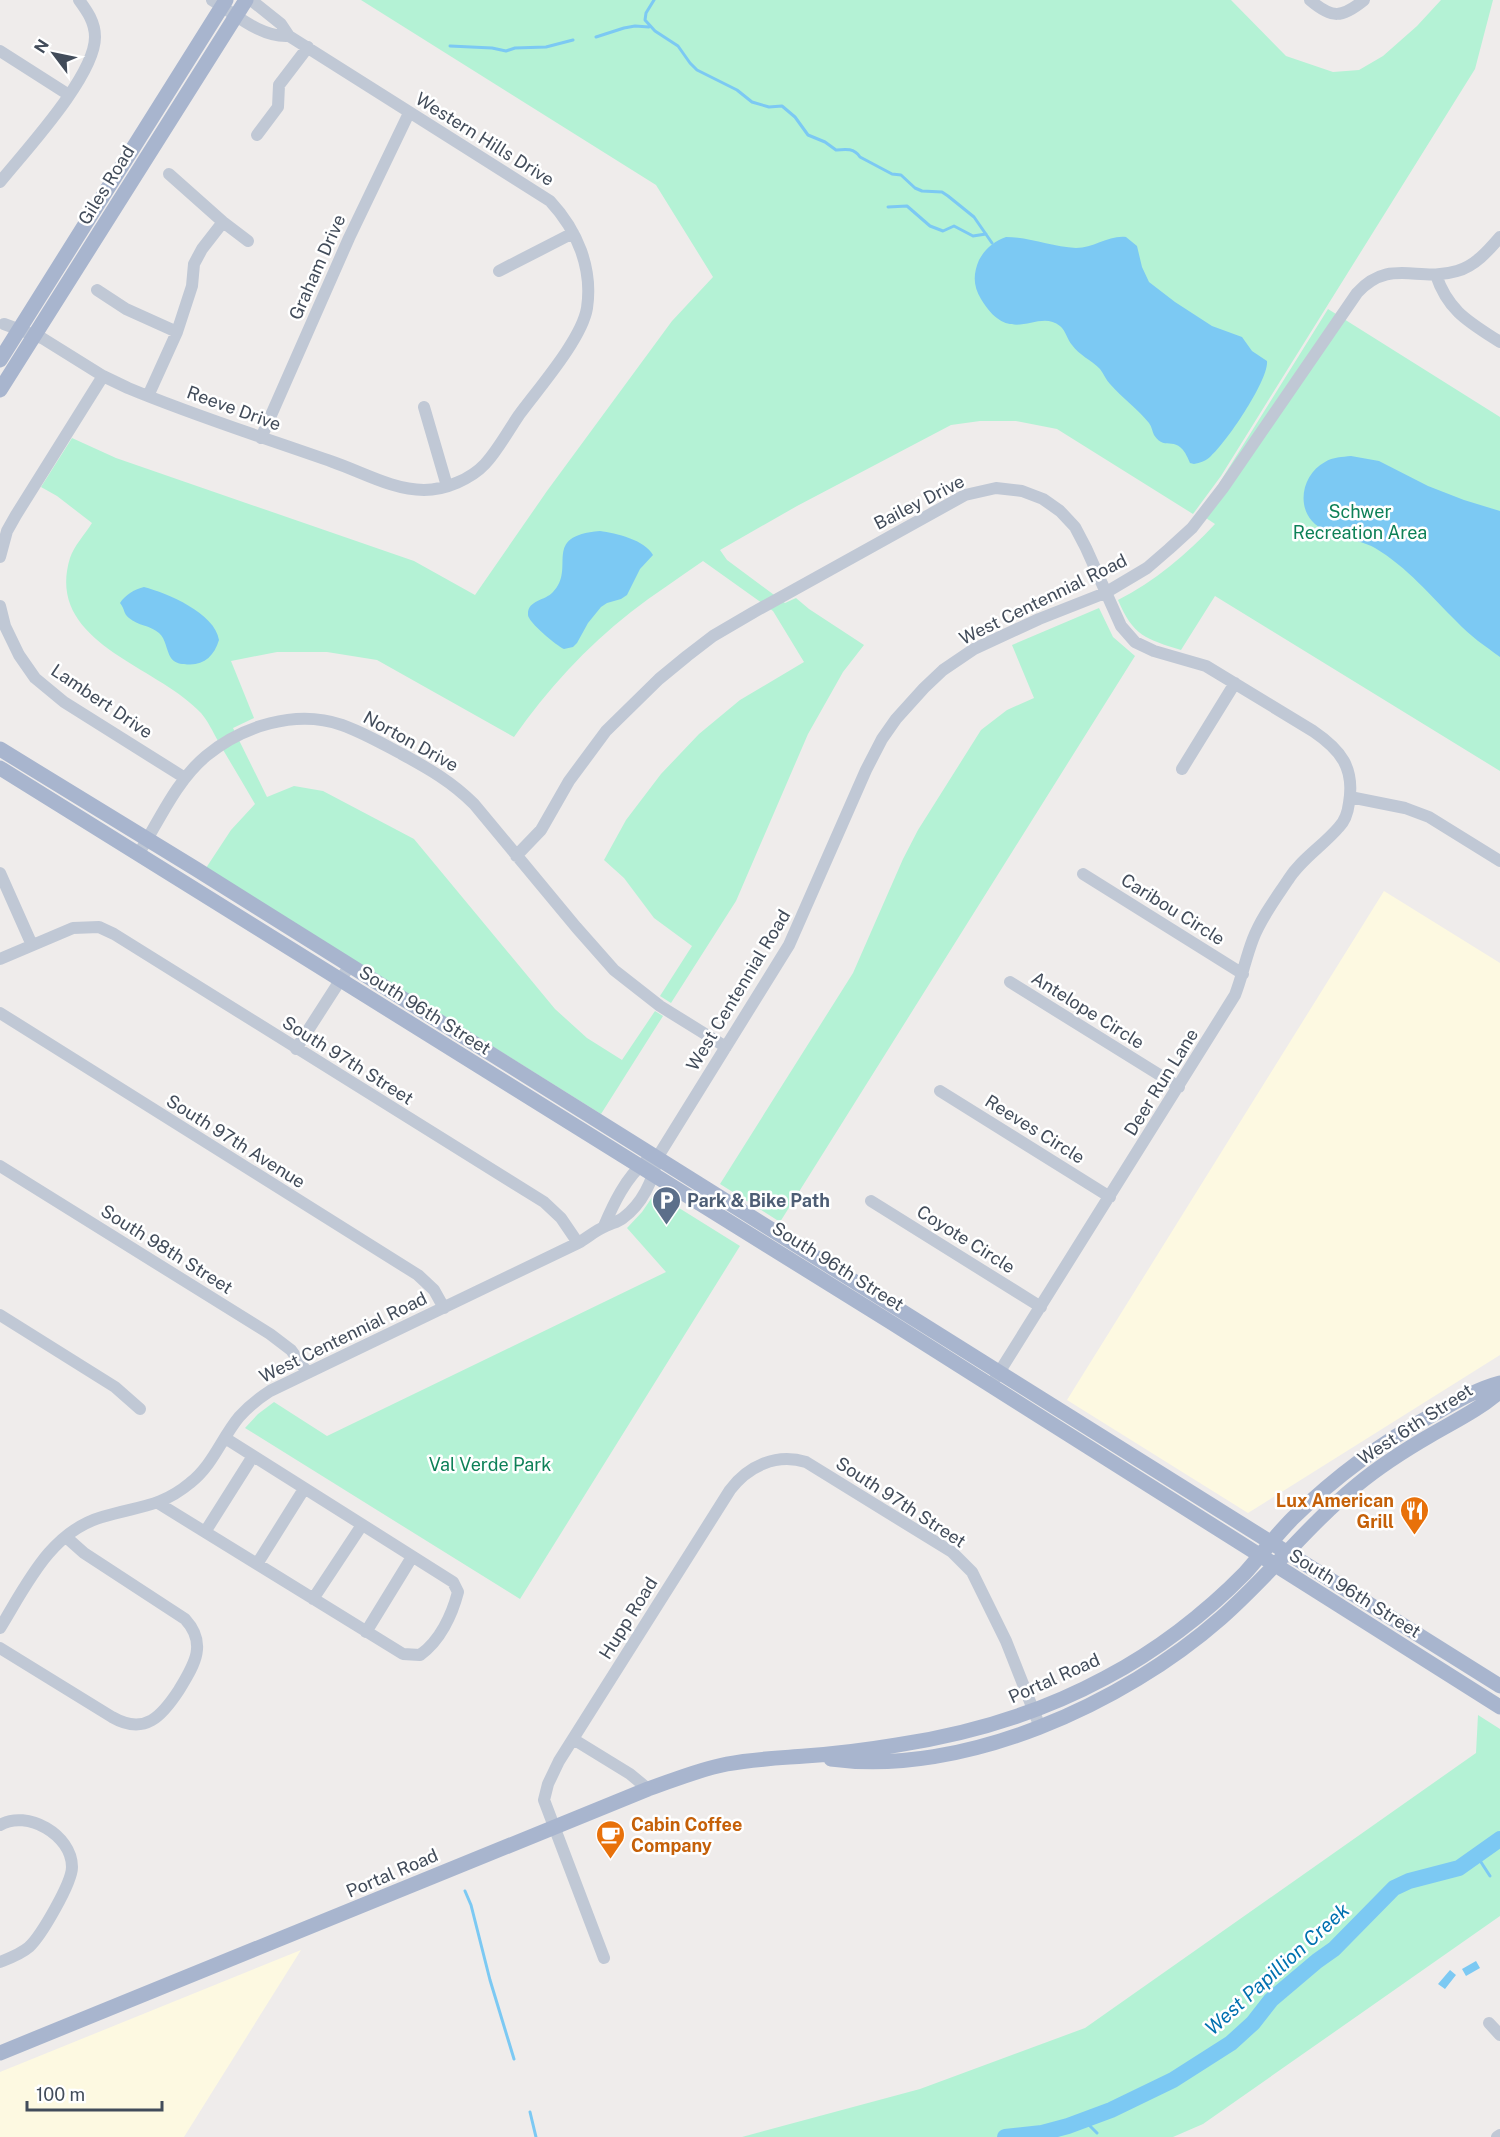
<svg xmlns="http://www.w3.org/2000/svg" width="1500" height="2137" font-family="'Public Sans',sans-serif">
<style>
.commercial{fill:#fdf9e1}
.green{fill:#b4f2d5}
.water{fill:#7cc9f3}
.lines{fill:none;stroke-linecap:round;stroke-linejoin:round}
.stream{stroke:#7cc9f3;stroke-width:3}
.river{stroke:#7cc9f3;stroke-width:16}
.minor{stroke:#c0c8d5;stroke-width:12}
.major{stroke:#a8b5ce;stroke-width:15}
.labels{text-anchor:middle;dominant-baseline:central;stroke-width:5;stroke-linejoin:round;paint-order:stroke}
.street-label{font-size:18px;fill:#424c5a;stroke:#fff}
.park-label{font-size:18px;fill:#0e8158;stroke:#fff}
.service-label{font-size:18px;font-weight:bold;fill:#4e5e75;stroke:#fff;text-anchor:start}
.food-label{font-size:18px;font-weight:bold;fill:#c56008;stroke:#fff;text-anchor:end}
.water-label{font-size:20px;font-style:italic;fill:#0071b0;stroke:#fff}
</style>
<rect width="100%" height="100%" fill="#efeceb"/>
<path class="commercial" d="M1384,891l116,72v392l-252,158 -181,-113z
M301,1950l-117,187h-184v-65z"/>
<path class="green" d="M361,0h870l55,56 47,16 26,-2 24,-14 34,-30 24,-26h52l-18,69 -254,407 -28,38 -136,-85 -41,-8h-36l-29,4 -154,81 -77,44 7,10 58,43 11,-5 13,11 55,36 -21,27 -35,62 -72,167 -65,102 -11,-7 32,-50 -38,-28 -30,-40 -20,-18 22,-40 35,-46 38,-40 41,-34 64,-38 -31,-51 -70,-50c-24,17 -49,33 -72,51 -45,35 -84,78 -117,125l-137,-77 -50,-8h-50l-46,9 23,57 -21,10 34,69 27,-11 29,5 91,48 141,170 32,29 35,22 33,-49 8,5 -62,98 -395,-246 25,-38 24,-26c-12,-21 -25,-42 -37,-63 -5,-9 -10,-20 -17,-28 -44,-48 -157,-70 -131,-155 4,-12 15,-24 22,-35l-35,-27 -16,-9 31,-49 44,20 298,103 61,34 72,-104 125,-170 41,-44 -57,-92z
M1328,309l172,108v354l-285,-175 -34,54c-35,-11 -48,-14 -63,-50 36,-18 69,-46 97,-76l-15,-10z
M1099,608l14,29 22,19 -355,566 -60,-38 133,-211 50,-114 15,-29 63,-100 26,-20 27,-12 -22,-53z
M655,1193l85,53 -220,353 -275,-171 13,-14 16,-12 53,34 339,-164 -39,-44 15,-16z
M1478,1715l22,14v187l-297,208 -30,13h-431l178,-48 165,-61 391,-275z"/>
<path class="water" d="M1006,237c24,0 46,10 70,11 18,0 33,-13 50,-11l11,9 5,21 7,15 26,20 37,24 30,11 10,14 15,10c2,19 -41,82 -56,95 -5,5 -11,7 -17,8l-4,-1c-13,-33 -24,-9 -36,-28 -2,-4 -2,-8 -5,-12 -11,-14 -27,-25 -39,-39 -4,-4 -6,-10 -10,-15 -9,-9 -21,-14 -28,-24 -5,-6 -6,-14 -12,-19 -23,-19 -49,23 -79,-27 -8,-13 -8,-25 -2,-39 6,-11 15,-19 27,-23z
M1351,456l28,5 49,25 36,14 36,11v146c-15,-11 -30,-21 -43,-35 -26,-26 -50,-55 -82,-74 -19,-11 -48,-10 -63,-27 -16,-18 -8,-48 13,-59 8,-5 17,-5 26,-6z
M600,531c16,2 45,9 53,24l-13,14 -13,26 -6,4 -14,4 -6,4 -13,16 -11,20 -4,4 -9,2c-7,-3 -36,-27 -36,-34 -1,-15 17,-14 25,-23 24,-24 -13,-56 47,-61z
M144,587c23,6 71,26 75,53 -5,17 -17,27 -35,24 -5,0 -10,-2 -13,-6 -5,-8 -5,-19 -12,-25 -9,-8 -21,-7 -30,-15 -6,-5 -4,-9 -9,-15 5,-8 15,-14 24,-16z
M1476,1961l4,7 -14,8 -4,-7z
M1450,1970l6,5 -11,14 -7,-5z"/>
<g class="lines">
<path class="stream" d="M654,0l-8,13 -1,7 10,11 23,15 12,17 7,7 40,20 15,12 17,5 13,-1 13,11 13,18 17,7 11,8c10,-1 18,-2 24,7l32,17 9,1 14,13 7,3 20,1 6,4 26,21 18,26
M596,37l28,-9 11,-2 14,1
M450,46l42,2 14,3 9,-3 31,-1 27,-7
M888,207l19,-1 23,20 13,5 11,-5 19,10 13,-2
M1477,1856l13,20
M465,1891l6,14 19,75 24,79
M530,2112l6,25
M1084,2120l13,13"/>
<path class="river" d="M1005,2137l37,-4 26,-7 43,-16 62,-30 58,-37 22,-20 18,-23 46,-39 17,-12 60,-61 15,-7 50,-13 41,-29"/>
<path class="minor" d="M212,0c23,14 49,38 77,36
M1310,0c22,19 32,18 54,0
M0,51l69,44
M257,135l21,-28 1,-22 29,-38
M169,174l54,48 25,19
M0,182c25,-31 95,-106 95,-145 0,-15 -8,-26 -16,-37
M499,271l74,-38
M1436,275c12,36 33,47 64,67
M97,290l29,19 51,23
M4,324l38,14 61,38 25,12c67,28 137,50 205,74 29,10 60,28 91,28 21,0 47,-11 61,-26 13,-14 23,-33 34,-49 19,-26 63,-76 68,-107 6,-40 -10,-78 -37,-107l-261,-165 -8,-12 -30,-24
M148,396l29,-64 15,-46 2,-22 8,-15 21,-27
M424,407l23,79
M261,438l88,-200 60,-125
M0,557l7,-26 9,-16 87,-139
M0,606l5,20 14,29 16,23 29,24 121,76
M1182,769l53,-86
M1350,797l55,11 24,9 71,44
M139,853c20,-32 37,-72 67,-97 36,-30 90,-47 136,-31 20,7 39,18 58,28 29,16 51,28 74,51l102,123 38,43 46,36 66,41
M516,856l25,-26 28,-49 37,-50 53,-52 28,-23 26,-20 41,-24 211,-117 31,-7 26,3 21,8 17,12 15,16 11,21 35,78 14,16 19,9 52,15 107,65c28,19 42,37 36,72 -1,8 -4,18 -10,24 -16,19 -38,32 -51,53 -12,18 -27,38 -35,59 -7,18 -11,38 -18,56l-240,384
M0,873l32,72
M1083,874l160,100
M0,959l73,-31 26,-1 15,7 430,268 17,16 17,25
M1010,982l169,105
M0,1013l418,262 16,15 10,18
M296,1049l54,-84
M940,1091l170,106
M0,1166l270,168 21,16 16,22
M871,1201l170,106
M604,1226c9,-21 22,-49 41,-64
M0,1315l115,72 25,22
M158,1503l245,151 17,1c20,-14 32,-40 38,-63l-5,-10 -228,-144
M205,1532l48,-76
M257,1564l47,-75
M313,1599l49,-74
M0,1628c26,-42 50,-96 102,-111 35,-11 58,-9 88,-34 23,-18 31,-44 49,-66 9,-10 20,-19 31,-26l308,-148c9,-5 18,-13 28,-17 6,-3 12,-4 17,-8 19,-14 30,-37 34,-60l132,-213 77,-175 16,-31 14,-20 28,-31 19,-18 31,-21 65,-30 66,-26 42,-25 22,-19 23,-21 31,-40 134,-195c33,-36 61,-10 100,-22 18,-5 31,-20 43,-34
M366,1632l46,-75
M0,1648l112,69c33,19 50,-1 67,-27 15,-25 29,-46 6,-71l-101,-66 -18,-16
M573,1739l57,35 18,15
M0,1825c27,-16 72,10 72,42 0,16 -31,69 -43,80 -8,7 -19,11 -29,15
M604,1958l-60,-158 4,-16 11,-23 171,-271c18,-24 46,-37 76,-28l146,90 20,20 34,69 34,86
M1489,2023l11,12
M1497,2137l3,-2"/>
<path class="major" d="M0,360l226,-360
M0,390l246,-390
M0,749l196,120 1304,817
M0,768l892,555 608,384
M831,1759c132,18 292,-55 390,-141 48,-42 86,-92 136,-133 23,-19 48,-35 74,-50 24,-14 49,-26 69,-44
M0,2053l648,-264c26,-9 52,-20 79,-25 26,-5 52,-6 78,-8 30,-2 62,-6 92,-11 73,-11 143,-32 208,-67 50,-26 100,-64 140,-105 16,-18 31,-38 48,-55 42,-41 89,-76 141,-104 21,-12 43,-25 66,-31"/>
</g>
<defs>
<symbol id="parking-pin" viewBox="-11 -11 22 30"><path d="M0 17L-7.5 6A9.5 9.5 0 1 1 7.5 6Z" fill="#5c6f8a" stroke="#fff"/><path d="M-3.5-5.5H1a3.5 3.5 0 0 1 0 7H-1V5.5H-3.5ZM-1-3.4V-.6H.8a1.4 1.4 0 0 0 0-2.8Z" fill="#fff"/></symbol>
<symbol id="restaurant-pin" viewBox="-11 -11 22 30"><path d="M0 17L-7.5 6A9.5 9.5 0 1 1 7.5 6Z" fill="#e8710a" stroke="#fff"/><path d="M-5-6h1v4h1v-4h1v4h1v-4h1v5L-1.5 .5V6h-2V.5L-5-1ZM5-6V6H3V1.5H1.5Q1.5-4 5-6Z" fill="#fff"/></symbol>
<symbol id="cafe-pin" viewBox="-11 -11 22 30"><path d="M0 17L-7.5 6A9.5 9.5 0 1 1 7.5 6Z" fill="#e8710a" stroke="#fff"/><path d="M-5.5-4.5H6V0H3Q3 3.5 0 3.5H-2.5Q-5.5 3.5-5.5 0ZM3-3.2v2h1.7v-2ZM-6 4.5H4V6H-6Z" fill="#fff"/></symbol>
</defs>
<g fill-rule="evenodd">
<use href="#parking-pin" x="650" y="1184" width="33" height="45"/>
<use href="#restaurant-pin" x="1398" y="1494" width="33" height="45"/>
<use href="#cafe-pin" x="594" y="1818" width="33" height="45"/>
</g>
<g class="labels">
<g class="street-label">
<text transform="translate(485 139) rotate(32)">Western Hills Drive</text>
<text transform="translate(106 185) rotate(-58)">Giles Road</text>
<text transform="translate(317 267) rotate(-66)">Graham Drive</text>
<text transform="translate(234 408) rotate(20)">Reeve Drive</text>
<text transform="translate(919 502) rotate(-27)">Bailey Drive</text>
<text transform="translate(1043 599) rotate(-26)">West Centennial Road</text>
<text transform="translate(102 701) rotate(34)">Lambert Drive</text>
<text transform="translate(411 741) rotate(29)">Norton Drive</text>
<text transform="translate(1173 909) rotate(32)">Caribou Circle</text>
<text transform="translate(738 990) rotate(-59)">West Centennial Road</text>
<text transform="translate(425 1010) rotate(32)">South 96th Street</text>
<text transform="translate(1088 1010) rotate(32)">Antelope Circle</text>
<text transform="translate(348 1060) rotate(32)">South 97th Street</text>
<text transform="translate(1161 1082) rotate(-58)">Deer Run Lane</text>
<text transform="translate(1035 1129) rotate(32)">Reeves Circle</text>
<text transform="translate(236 1141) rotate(32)">South 97th Avenue</text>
<text transform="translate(966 1239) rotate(32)">Coyote Circle</text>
<text transform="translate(167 1249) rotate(32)">South 98th Street</text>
<text transform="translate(838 1266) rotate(32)">South 96th Street</text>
<text transform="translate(343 1337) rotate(-26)">West Centennial Road</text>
<text transform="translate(1415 1424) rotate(-33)">West 6th Street</text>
<text transform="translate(901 1502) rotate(33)">South 97th Street</text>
<text transform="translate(1355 1593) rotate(32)">South 96th Street</text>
<text transform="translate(628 1618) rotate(-58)">Hupp Road</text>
<text transform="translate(1054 1678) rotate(-24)">Portal Road</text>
<text transform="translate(392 1873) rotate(-23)">Portal Road</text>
</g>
<g class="park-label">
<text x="1360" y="511">Schwer<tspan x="1360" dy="21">Recreation Area</tspan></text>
<text x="490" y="1464">Val Verde Park</text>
</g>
<g class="service-label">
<text x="687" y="1200">Park &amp; Bike Path</text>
</g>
<g class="food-label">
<text x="1394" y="1500">Lux American<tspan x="1394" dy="21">Grill</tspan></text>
<text x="631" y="1824" text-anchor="start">Cabin Coffee<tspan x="631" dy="21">Company</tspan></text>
</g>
<g class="water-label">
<text transform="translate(1277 1969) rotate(-42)">West Papillion Creek</text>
</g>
</g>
<g transform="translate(54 54) rotate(302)" stroke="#ffffff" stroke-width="4.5" paint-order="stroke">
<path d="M0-4.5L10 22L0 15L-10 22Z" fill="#424c5a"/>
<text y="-9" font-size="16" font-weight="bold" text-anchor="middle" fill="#424c5a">N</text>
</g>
<path d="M27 2101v9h135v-9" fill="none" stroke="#424c5a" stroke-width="3"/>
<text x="36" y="2101" font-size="18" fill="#424c5a" stroke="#ffffff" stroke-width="4.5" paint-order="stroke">100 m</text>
</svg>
